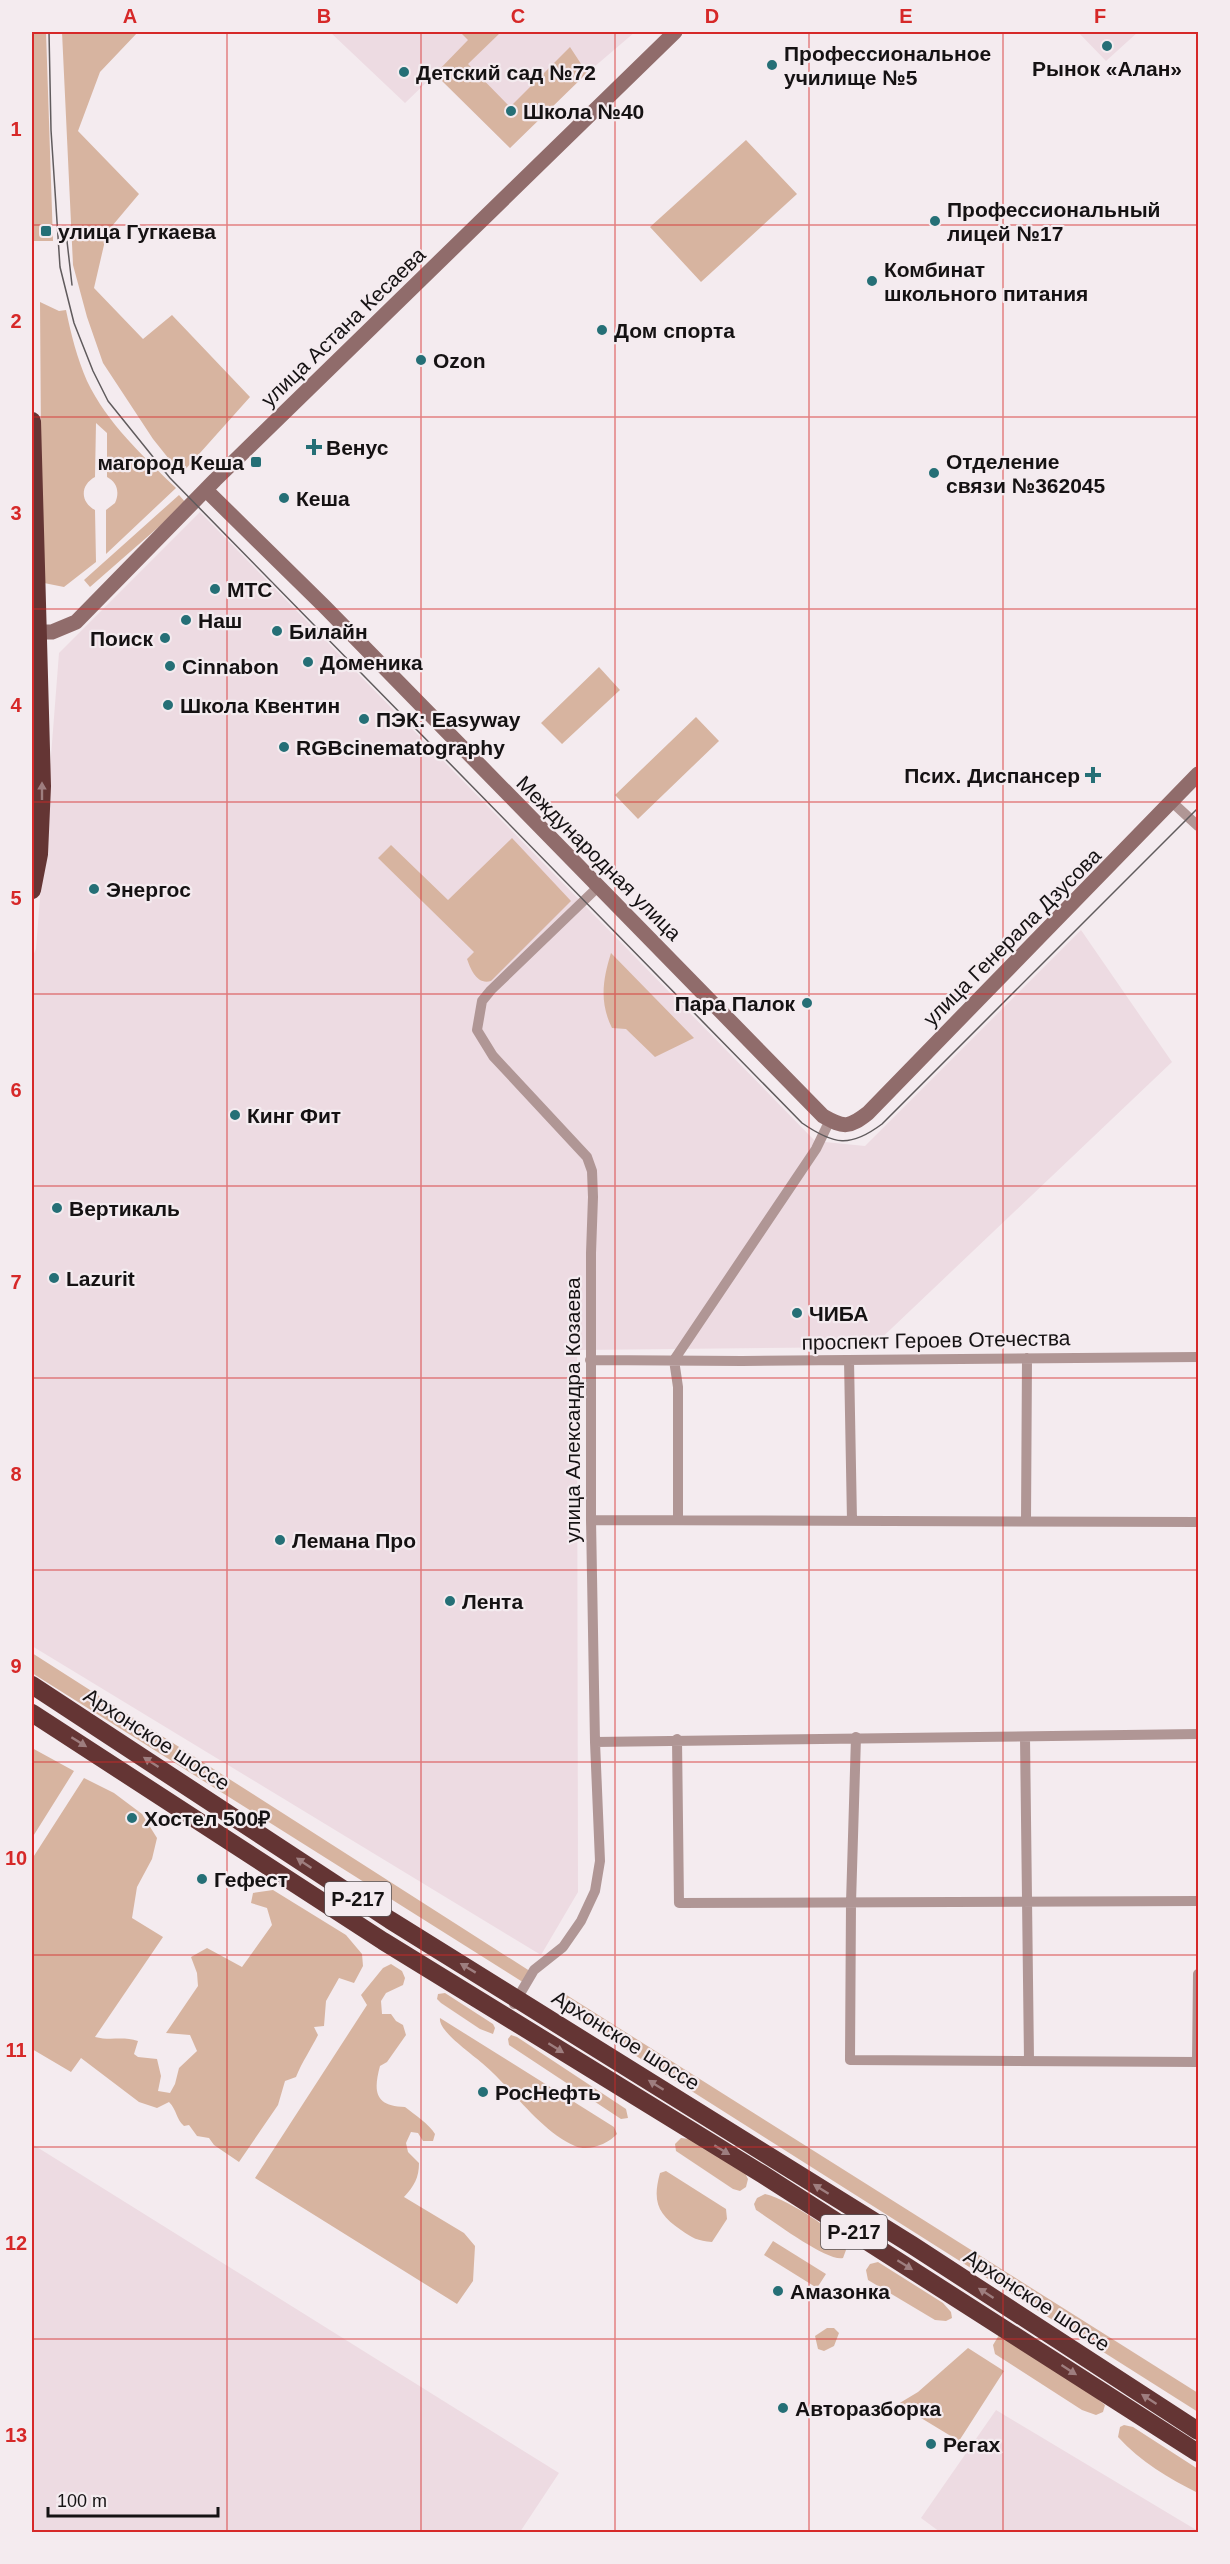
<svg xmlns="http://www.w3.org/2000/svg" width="1230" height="2564" font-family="Helvetica,sans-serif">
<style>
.built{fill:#eddbe2}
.green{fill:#d7b4a0}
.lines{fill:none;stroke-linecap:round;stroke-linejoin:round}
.street{stroke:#b09695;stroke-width:10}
.secondary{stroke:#906c6b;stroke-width:15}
.highway{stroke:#643534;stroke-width:18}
.tram{stroke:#605b5d;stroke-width:1.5}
.oneway{fill:#9e7e7f}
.grid{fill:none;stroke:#d62828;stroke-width:1.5;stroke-opacity:0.55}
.poi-dot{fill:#256f76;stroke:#f4ebef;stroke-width:2}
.labels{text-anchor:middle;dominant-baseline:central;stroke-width:4.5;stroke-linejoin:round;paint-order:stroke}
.shield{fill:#f4ebef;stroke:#585355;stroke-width:1.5}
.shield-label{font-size:20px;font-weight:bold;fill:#151213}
.poi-label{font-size:21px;font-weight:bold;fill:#151213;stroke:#f4ebef;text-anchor:start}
.street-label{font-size:21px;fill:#151213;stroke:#f4ebef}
.neatline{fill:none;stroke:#d62828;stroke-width:2}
.grid-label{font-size:20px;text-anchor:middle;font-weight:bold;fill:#d62828}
</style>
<rect width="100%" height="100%" fill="#f4ebef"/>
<path class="built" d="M330,32h305l-48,41 -77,75 -75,-74 -30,29z
M1078,32h60l-32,29z
M200,512l615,629 50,5 216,-216 91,132 -300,285 -295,3 1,542 -37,63 -509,-309v-688l4,-9 23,-296z
M32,2144l527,329 -39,59h-488z
M996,2410l202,121v1h-258l-19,-14z"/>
<path class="green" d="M32,32h14l7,209h-21z
M62,32h76l-38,40 -22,59 61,63 -32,38 -13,56 49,51 29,-24 78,82 -67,75 -10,-8 -20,-25 -50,-76 -16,-46 -14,-52z
M460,32h41l-33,32 42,43 60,-60 17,26 -77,75 -75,-74 33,-34z
M746,140l51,54 -96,88 -51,-55z
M40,302l19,9 7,-1c5,24 11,48 21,71 20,42 56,75 89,107l-70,66v-44l9,-7c5,-11 2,-21 -8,-26v-44l-11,-10 -1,54c-15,8 -15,25 0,33l1,52 -32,25 -20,-4 -2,-3z
M179,495l7,8 -96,84 -6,-7z
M599,667l21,23 -58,54 -21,-21z
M696,717l23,24 -81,78 -23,-24z
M512,838l59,63 -80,80c-14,4 -20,-11 -24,-22l7,-7 -96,-94 13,-13 57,55z
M611,953l83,85 -39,19 -29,-28 -14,-1c-13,-26 -9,-49 -1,-75z
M32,1653l504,322 -7,11 -497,-313z
M32,1748l42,23 -42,67z
M84,1778l30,15 28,21 15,24 -5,21 -15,28 -5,31 31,19 -68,100c15,4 28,-1 43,4l-4,13 4,3 19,2 4,17 -3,15 12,2 5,-9 4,-16 18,-17 -7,-16 -24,-2 32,-47 -1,-13 -6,-16 16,-9 35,19 30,-42 -5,-17 -16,-5 2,-10 20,-3 73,45 16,19 1,12 -9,17 -15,-5 -13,23 -2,25 -10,1 4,8c-7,14 -16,27 -22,42l-11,4 -7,24 -39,57 -25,-17 -5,-7 -12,-2 -8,-11 -5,1c-8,-7 -7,-16 -15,-24l-12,6 -18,-6 -58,-44 -10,14 -39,-23v-190z
M391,1964l11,7 3,7 -2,7 -17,8 -5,8 1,13h9l5,7 7,4 3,10 -19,27 -7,4c-7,26 -5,40 25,41 9,7 25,18 30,27l-2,7h-10l-5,-8 -7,-1 -5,11 2,9 11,11c0,15 -5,23 -15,34l60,36 11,13 -2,35 -16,23 -202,-126 112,-173 -6,-10 22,-27z
M445,1993l48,31 2,4 -2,6 -13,-5 -39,-26 -4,-4 1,-5z
M565,1994l633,399v19l-639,-405z
M440,2018l174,109 3,7c-9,10 -29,18 -42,12 -36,-16 -63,-58 -93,-83 -10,-9 -44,-32 -42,-45z
M511,2035l6,2 109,72 2,9 -7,1 -112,-74 -1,-6z
M681,2138l9,1 55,34 3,6 -2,8 -6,4 -7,-2 -57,-38 -1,-7z
M666,2171l60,38 1,10 -15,23c-14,-1 -20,-4 -31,-12 -23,-16 -29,-28 -21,-57z
M765,2194c19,4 75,37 81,56l-3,8c-16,4 -71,-38 -87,-48l-2,-6 3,-6z
M773,2241l53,33 -9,14 -53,-33z
M878,2262l65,41 8,9 1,6 -6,3 -11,-1 -67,-40 -2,-10 4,-6z
M827,2328h7l5,5 -5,13 -10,5 -6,-2 -3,-13z
M999,2335l90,57 16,13 -2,7 -7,3 -14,-5 -87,-56 -2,-9z
M968,2348l36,23 -45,70 -61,-37 20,-12z
M1124,2425l9,2 65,42v24c-30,-15 -57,-31 -80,-56l2,-10z"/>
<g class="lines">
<path class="street" d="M1173,803l25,23
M590,1360l152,1 456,-4
M849,1360l3,161
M591,1520l607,2
M678,1520v-133l-4,-27 142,-211 14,-29
M1026,1521l1,-163
M856,1737l-5,166 -1,157 348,2
M1025,1738l4,322
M677,1739l2,164 519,-2
M595,1742l603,-8
M514,2004l20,-34 29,-23 18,-26 14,-30 5,-30 -5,-119 -4,-222v-267l2,-56 -1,-26 -5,-14 -94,-101 -16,-26 5,-29 9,-11 108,-104
M1197,2062l1,-88"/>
<path class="secondary" d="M206,490l118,116 499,510c21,12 26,12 45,-3l330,-339
M32,632h20l24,-10 139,-142 460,-448"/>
<path class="highway" d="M32,421l10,365 -3,68 -7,36
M32,1685l358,235 522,325 286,186
M32,1713l351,228 379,233 436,279"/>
<path class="tram" d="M49,32l2,98 9,137 14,56 19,48 15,30 62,77 632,645c32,22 48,25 80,1l316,-316
M67,241l5,44"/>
</g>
<defs><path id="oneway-solid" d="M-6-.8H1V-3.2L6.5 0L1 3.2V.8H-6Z" transform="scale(1.5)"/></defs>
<g class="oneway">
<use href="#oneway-solid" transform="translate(42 791) rotate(-90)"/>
<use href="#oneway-solid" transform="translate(79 1742) rotate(32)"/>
<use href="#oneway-solid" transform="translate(151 1762) rotate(-147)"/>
<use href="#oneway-solid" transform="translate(304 1863) rotate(-146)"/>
<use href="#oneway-solid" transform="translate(468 1968) rotate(-149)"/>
<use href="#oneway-solid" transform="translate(556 2048) rotate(32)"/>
<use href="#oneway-solid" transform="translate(656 2085) rotate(-148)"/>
<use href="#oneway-solid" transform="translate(722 2150) rotate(31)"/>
<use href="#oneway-solid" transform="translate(821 2189) rotate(-148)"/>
<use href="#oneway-solid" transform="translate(905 2265) rotate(32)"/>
<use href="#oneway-solid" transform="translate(986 2293) rotate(-147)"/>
<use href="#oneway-solid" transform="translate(1069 2370) rotate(33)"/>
<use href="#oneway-solid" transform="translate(1149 2399) rotate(-147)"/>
</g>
<path class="grid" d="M227,32v2500M421,32v2500M615,32v2500M809,32v2500M1003,32v2500M32,225h1166M32,417h1166M32,609h1166M32,802h1166M32,994h1166M32,1186h1166M32,1378h1166M32,1570h1166M32,1762h1166M32,1955h1166M32,2147h1166M32,2339h1166"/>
<g class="poi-dot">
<circle cx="1107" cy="46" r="6"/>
<circle cx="772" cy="65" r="6"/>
<circle cx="404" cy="72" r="6"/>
<circle cx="511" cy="111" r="6"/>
<circle cx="935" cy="221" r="6"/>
<rect x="40" y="225" width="12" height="12" rx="3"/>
<circle cx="872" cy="281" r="6"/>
<circle cx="602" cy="330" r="6"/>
<circle cx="421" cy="360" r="6"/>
<path d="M311 438h6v6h6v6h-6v6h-6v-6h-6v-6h6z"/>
<rect x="250" y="456" width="12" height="12" rx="3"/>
<circle cx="934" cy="473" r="6"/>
<circle cx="284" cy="498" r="6"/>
<circle cx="215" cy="589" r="6"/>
<circle cx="186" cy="620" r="6"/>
<circle cx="277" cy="631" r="6"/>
<circle cx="165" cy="638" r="6"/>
<circle cx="308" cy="662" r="6"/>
<circle cx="170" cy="666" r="6"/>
<circle cx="168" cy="705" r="6"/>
<circle cx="364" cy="719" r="6"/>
<circle cx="284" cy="747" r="6"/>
<path d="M1090 766h6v6h6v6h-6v6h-6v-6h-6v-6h6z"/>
<circle cx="94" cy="889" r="6"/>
<circle cx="807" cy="1003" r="6"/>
<circle cx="235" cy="1115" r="6"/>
<circle cx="57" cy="1208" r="6"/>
<circle cx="54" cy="1278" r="6"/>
<circle cx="797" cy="1313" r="6"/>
<circle cx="280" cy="1540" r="6"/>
<circle cx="450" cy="1601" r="6"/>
<circle cx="132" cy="1818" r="6"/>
<circle cx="202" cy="1879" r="6"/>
<circle cx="483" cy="2092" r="6"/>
<circle cx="778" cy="2291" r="6"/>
<circle cx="783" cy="2408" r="6"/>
<circle cx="931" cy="2444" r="6"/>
</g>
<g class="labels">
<g class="shield">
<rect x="325" y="1882" width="66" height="34" rx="4.5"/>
<rect x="821" y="2215" width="66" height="34" rx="4.5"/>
</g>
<g class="shield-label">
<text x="358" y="1899">Р-217</text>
<text x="854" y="2232">Р-217</text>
</g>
<g class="poi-label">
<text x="784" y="53">Профессиональное<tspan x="784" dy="24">училище №5</tspan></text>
<text x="1107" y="68" text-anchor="middle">Рынок «Алан»</text>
<text x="416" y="72">Детский сад №72</text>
<text x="523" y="111">Школа №40</text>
<text x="947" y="209">Профессиональный<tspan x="947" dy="24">лицей №17</tspan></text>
<text x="58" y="231">улица Гугкаева</text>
<text x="884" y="269">Комбинат<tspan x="884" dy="24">школьного питания</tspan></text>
<text x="614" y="330">Дом спорта</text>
<text x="433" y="360">Ozon</text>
<text x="326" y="447">Венус</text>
<text x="946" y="461">Отделение<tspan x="946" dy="24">связи №362045</tspan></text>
<text x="244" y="462" text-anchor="end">магород Кеша</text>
<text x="296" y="498">Кеша</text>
<text x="227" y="589">МТС</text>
<text x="198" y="620">Наш</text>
<text x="289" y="631">Билайн</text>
<text x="153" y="638" text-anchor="end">Поиск</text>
<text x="320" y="662">Доменика</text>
<text x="182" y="666">Cinnabon</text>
<text x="180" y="705">Школа Квентин</text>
<text x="376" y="719">ПЭК: Easyway</text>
<text x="296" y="747">RGBcinematography</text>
<text x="1080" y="775" text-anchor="end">Псих. Диспансер</text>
<text x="106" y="889">Энергос</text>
<text x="795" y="1003" text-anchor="end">Пара Палок</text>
<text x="247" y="1115">Кинг Фит</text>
<text x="69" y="1208">Вертикаль</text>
<text x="66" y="1278">Lazurit</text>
<text x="809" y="1313">ЧИБА</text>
<text x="292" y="1540">Лемана Про</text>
<text x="462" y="1601">Лента</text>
<text x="144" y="1818">Хостел 500₽</text>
<text x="214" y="1879">Гефест</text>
<text x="495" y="2092">РосНефть</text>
<text x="790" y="2291">Амазонка</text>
<text x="795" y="2408">Авторазборка</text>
<text x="943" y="2444">Регах</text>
</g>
<g class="street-label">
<text transform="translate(343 327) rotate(-44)">улица Астана Кесаева</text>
<text transform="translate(599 858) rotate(45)">Международная улица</text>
<text transform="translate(1012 937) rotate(-45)">улица Генерала Дзусова</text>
<text transform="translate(936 1340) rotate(-1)">проспект Героев Отечества</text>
<text transform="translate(572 1410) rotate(-90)">улица Александра Козаева</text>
<text transform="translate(157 1739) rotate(33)">Архонское шоссе</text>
<text transform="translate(626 2040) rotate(32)">Архонское шоссе</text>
<text transform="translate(1037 2300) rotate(33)">Архонское шоссе</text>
</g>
</g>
<rect width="1230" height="2564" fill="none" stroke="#f4ebef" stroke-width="66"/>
<path d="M48 2507v9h170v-9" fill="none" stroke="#151213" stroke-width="3"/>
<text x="57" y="2507" font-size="18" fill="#151213" stroke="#f4ebef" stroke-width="4.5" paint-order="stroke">100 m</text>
<rect x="33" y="33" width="1164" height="2498" class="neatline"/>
<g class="grid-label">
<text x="130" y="23">A</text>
<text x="324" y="23">B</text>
<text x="518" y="23">C</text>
<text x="712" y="23">D</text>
<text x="906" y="23">E</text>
<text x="1100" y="23">F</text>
<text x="16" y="136">1</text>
<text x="16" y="328">2</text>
<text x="16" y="520">3</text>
<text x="16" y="712">4</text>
<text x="16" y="905">5</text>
<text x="16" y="1097">6</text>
<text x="16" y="1289">7</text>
<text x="16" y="1481">8</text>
<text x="16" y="1673">9</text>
<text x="16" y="1865">10</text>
<text x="16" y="2057">11</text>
<text x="16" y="2250">12</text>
<text x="16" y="2442">13</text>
</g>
</svg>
